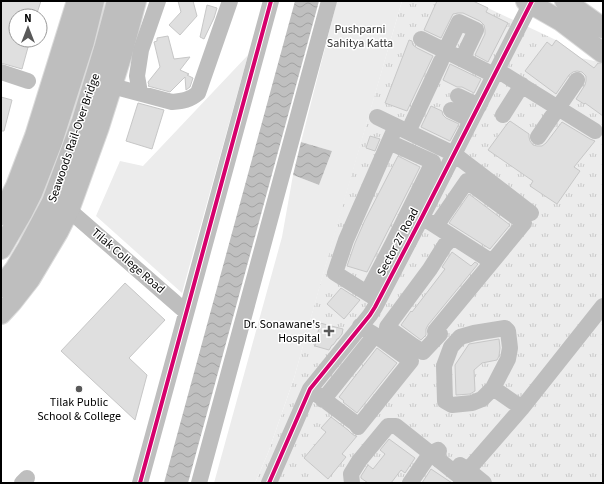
<svg xmlns="http://www.w3.org/2000/svg" width="604" height="484" font-family="'Source Sans 3',sans-serif">
<style>
.park{fill:url(#park-tufts)}
.garden{fill:#ececec}
.water{fill:url(#water-waves)}
.building{fill:#dfdfdf;stroke:#c7c7c7}
.lines{fill:none;stroke-linecap:round;stroke-linejoin:round}
.major-casing{stroke:#dbdbdb;stroke-width:22}
.minor{stroke:#bebebe;stroke-width:16}
.major{stroke:#bebebe;stroke-width:20}
.cycleway-casing{stroke:#fff;stroke-width:6}
.cycleway{stroke:#d6006c;stroke-width:4}
.poi-dot{fill:#595959;stroke:#fff;stroke-width:1.5}
.labels{text-anchor:middle;dominant-baseline:central;stroke-width:3;stroke-linejoin:round;paint-order:stroke}
.park-label{font-size:12px;fill:#333;stroke:#fff}
.street-label{font-size:12px;fill:#000;stroke:#fff}
.poi-label{font-size:12px;fill:#000;stroke:#fff;text-anchor:end}
</style>
<defs>
<pattern id="park-tufts" width="24" height="20" patternUnits="userSpaceOnUse"><rect width="24" height="20" fill="#ececec"/><path d="M3 7l-1-3M5 7V3M7 7l1-3M15 17l-1-3M17 17v-4M19 17l1-3" fill="none" stroke="#c9c9c9"/></pattern>
<pattern id="water-waves" width="16" height="10" patternUnits="userSpaceOnUse"><rect width="16" height="10" fill="#bfbfbf"/><path d="M0 5q4-4 8 0t8 0" fill="none" stroke="#a2a2a2"/></pattern>
</defs>
<rect width="100%" height="100%" fill="#fff"/>
<path class="park" d="M402,1h71l83,39 25,18 18,4 4,3v418h-348l13,-30 26,-75 41,-147z"/>
<path class="garden" d="M337,1h65l-72,249 -36,128 -26,75 -13,30h-41l68,-246 11,-62 26,10 13,-34 -31,-9z
M248,55l-66,238 -86,-77 24,-55 23,5z"/>
<path class="water" d="M295,1h24l-131,482h-24z
M301,142l31,9 -13,34 -26,-10z"/>
<path class="building" d="M1,1h40l-5,15h-20v24h14l-8,29 -21,-6z
M178,1h15l4,15 -17,19 -11,-10 12,-13z
M437,1h36l15,7 -2,4 22,11 -20,39 -13,-7 10,-21v-4l-1,-5 -4,-4 -17,-8h-5l-5,1 -12,24 -17,-8z
M207,5l10,3 -3,10 -10,21 -4,-2z
M168,36l6,23 16,-2 -10,13 9,4 -2,1 6,3 -3,9 -4,3 -1,-13 -15,15 -22,-6 1,-1 -1,-3 12,-15 -6,-25 3,-1v-3z
M409,40l3,1 1,4 4,3 16,8 -26,55 -22,-8z
M556,40l38,28 4,-5 5,1v52l-18,-13 -1,1 -8,-5 9,-14 1,-4v-5l-4,-4 -5,-1 -4,1 -4,3 -13,19 -31,-23 22,-29 5,4z
M450,64l31,15 -7,14 -12,-6h-5l-14,-7z
M1,97l11,3 -8,31h-3z
M138,103l26,7 -12,39 -26,-8z
M431,106l11,5 1,4 3,3 13,6 -9,17 -29,-14z
M510,121l19,13v3l1,4 3,4 4,1h5l4,-3 16,-21 28,17 5,2 -21,26 6,4 -23,33 -27,-18 3,-5 -45,-31 19,-26z
M370,136l10,3 -5,12 -9,-3z
M398,156l22,11 -53,105 -20,-6 8,-23 10,-23z
M469,194l41,31 -20,24 -41,-26z
M452,252l19,14 4,-4 3,2 -50,61 -2,4v6l-5,5 -20,-15 10,-14 1,1 33,-43 -3,-2z
M125,283l40,37 -36,38 18,17 -12,45 -74,-69z
M341,288l19,12 -16,19 -17,-15z
M320,323l23,6 -1,5 -4,5h-1l-1,2 -3,4h-1l-3,5 -14,-4z
M499,339l1,9 -1,8 -2,4 -15,3 -8,7 1,21 -5,3 -14,1 -1,-30 14,-21z
M377,348l20,15 -40,50 -14,-11 1,-1 -5,-4z
M331,417l17,13 3,3 4,3h2l-15,18 4,3 -18,22 -24,-21 22,-26 -5,-4z
M389,439l26,19 -10,15 -4,-3 -10,13h-23l-7,-5v-2l7,-11 5,4 12,-15 -5,-4z
M431,469l21,14h-30z"/>
<g class="lines">
<defs>
<path id="major" d="M526,1l35,20 42,32
M565,1l38,27
M1,215l15,-29 19,-50 42,-135
M1,249l21,-36 10,-20 20,-51 32,-100 10,-41
M1,287l14,-18 13,-22 24,-45 30,-81 22,-72 13,-48
M1,314l11,-12 18,-23 28,-47 11,-22 30,-83 23,-73 14,-53"/>
</defs>
<use href="#major" class="major-casing"/>
<path class="minor" d="M421,39l73,36
M445,51l14,-29 17,8 -14,29
M497,70l98,61
M1,72l27,9
M112,86l60,16c11,-1 18,-2 26,-9l32,-92
M140,93l-3,-17 4,-26 17,-49
M458,96l21,10
M451,110l20,10
M503,115l19,-30
M377,117l77,37 77,59
M408,132l33,-71
M538,137l39,-57
M69,210l117,102
M422,217l70,45 32,-39 -57,-42 -31,45
M453,237l-8,8 -15,24 -43,58 25,18 11,7 17,-18 -5,-3 57,-69
M367,293l26,-50 40,-81 -44,-20
M378,300l-43,-27 11,-33 50,-114
M493,388l15,-29 2,-11 -2,-17 -3,-3 -31,5 -14,4 -9,10 -7,19 1,35 7,4 20,-2 10,-4 11,-11 29,20
M310,389l45,34 3,4 53,-66 -36,-26 -15,-9
M323,400l52,-65
M460,465l8,5 16,13
M468,470l54,-62 81,-102
M22,483l5,-5
M140,483l131,-482
M199,483l130,-482
M269,483l41,-94 60,-74 5,-8 47,-90 110,-216
M352,483l-1,-9 8,-13 29,-35h8l63,50 4,7
M410,483l20,-29 8,-4 1,1"/>
<use href="#major" class="major"/>
<defs>
<path id="cycleway" d="M140,483l131,-482
M269,483l41,-94 60,-74 5,-8 47,-90 110,-216"/>
</defs>
<use href="#cycleway" class="cycleway-casing"/>
<use href="#cycleway" class="cycleway"/>
</g>
<g class="poi-dot">
<path d="M327 325h4v4h4v4h-4v4h-4v-4h-4v-4h4z"/>
<circle cx="79" cy="389" r="4"/>
</g>
<g class="labels">
<g class="park-label">
<text x="360" y="29">Pushparni<tspan x="360" dy="14">Sahitya Katta</tspan></text>
</g>
<g class="street-label">
<text transform="translate(74 138) rotate(-71)">Seawoods Rail-Over Bridge</text>
<text transform="translate(398 242) rotate(-62)">Sector 27 Road</text>
<text transform="translate(128 261) rotate(41)">Tilak College Road</text>
</g>
<g class="poi-label">
<text x="320" y="324">Dr. Sonawane's<tspan x="320" dy="14">Hospital</tspan></text>
<text x="79" y="402" text-anchor="middle">Tilak Public<tspan x="79" dy="14">School &amp; College</tspan></text>
</g>
</g>
<rect width="604" height="484" fill="none" stroke="#000000" stroke-width="4"/>
<g transform="translate(28 28)"><circle r="19" fill="#ffffff" stroke="#999999"/>
<path d="M0-3L7 15L0 10L-7 15Z" fill="#595959"/>
<text y="-6" font-size="11" font-weight="bold" text-anchor="middle" fill="#000000">N</text>
</g>
</svg>
